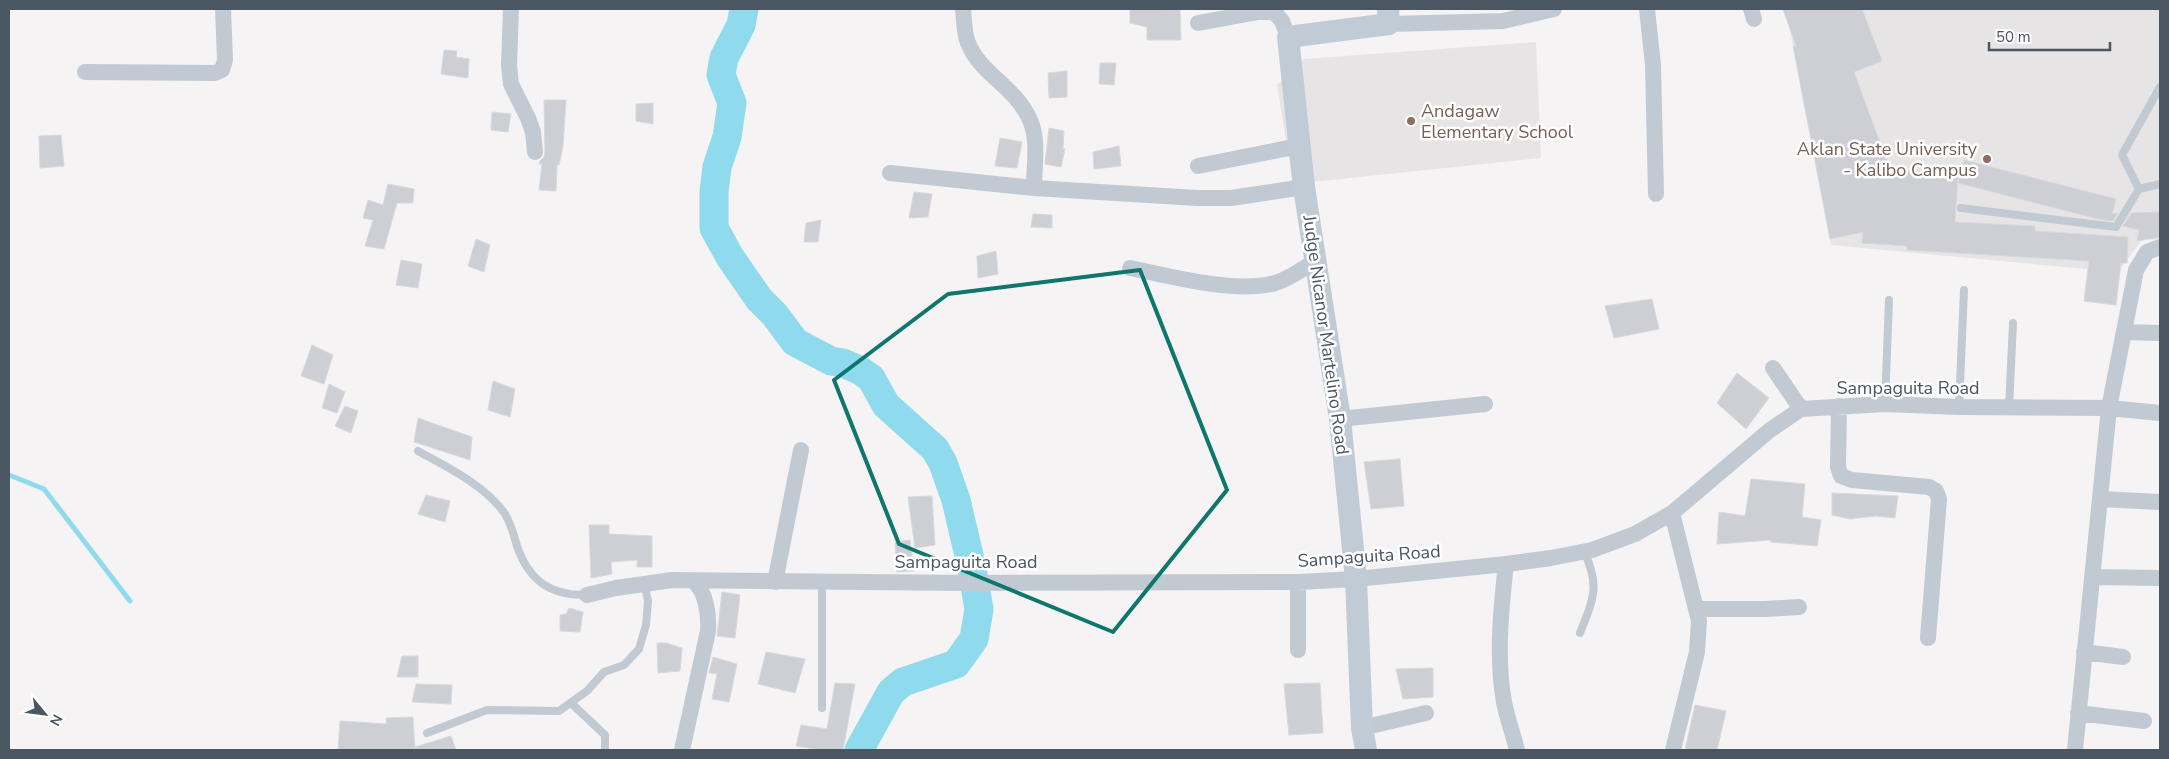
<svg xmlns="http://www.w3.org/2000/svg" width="2169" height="759" font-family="'Nunito Sans',sans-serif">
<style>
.education{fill:#e6e4e5}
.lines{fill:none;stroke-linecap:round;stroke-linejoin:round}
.stream{stroke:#90daee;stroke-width:5}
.river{stroke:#90daee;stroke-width:29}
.building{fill:#cdcfd5;stroke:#d7d9de}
.lane{stroke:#c1cad2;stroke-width:8}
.street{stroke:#c1cad2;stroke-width:16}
.secondary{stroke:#c1cbd6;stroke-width:22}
.marked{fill:none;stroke:#0f766e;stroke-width:4;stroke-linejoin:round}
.education-dot{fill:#8d6e63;stroke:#fff;stroke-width:2}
.labels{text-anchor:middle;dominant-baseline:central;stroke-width:5;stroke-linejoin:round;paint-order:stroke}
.education-label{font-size:18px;fill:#785e54;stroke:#fff;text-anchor:start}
.street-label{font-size:18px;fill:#4a5661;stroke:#fff}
</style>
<rect width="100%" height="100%" fill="#f5f3f3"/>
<path class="education" d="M1783,9h377v230l-18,1 -24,32 -287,-27 -41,-216z
M1536,42l5,116 -248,26 -16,-99 27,-26z"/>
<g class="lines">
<path class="stream" d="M9,475l35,14 86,112"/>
<path class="river" d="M744,9l-3,16 -17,33 -3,17 11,28 -5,34 -10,30 -3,25v36l16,29 29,42 16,16 20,27 36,19 12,2 16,7 12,8 15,27 49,44 8,14 13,37 15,64 8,45 -5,30 -18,25 -53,18 -12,10 -32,58"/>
</g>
<path class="building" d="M1130,9l50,1 1,30h-34v-13l-17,-4z
M1783,9h79l20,52 -28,11 36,98 68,4 -3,48 80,4v5l93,6 -1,26h-6l-5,42 -32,-4 5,-40 -182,-11v-4l-45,-3 1,-11 -33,7 -37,-193h3z
M444,50l13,1 -1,6 13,2 -1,19 -27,-4z
M1100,63h16l-2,22 -15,-1z
M1067,71v26l-18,1 -1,-25z
M544,100h22l-3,46 -4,19h-2l-1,26 -17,-1 3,-26h-3l1,-3 4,-4 1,-5z
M653,103v21l-17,-3v-17z
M492,112l19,2 -3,18 -17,-2z
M1049,128l15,3 -1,18h2l-4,18 -16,-3z
M61,135l3,31 -24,2 -1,-32z
M1000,138l22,4 -5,26 -22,-2z
M1119,146l2,20 -27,3 -1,-17z
M1964,160l152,39 -4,15 6,-1 -5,8 -15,-2 -140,-36z
M388,184l26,5 -1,14h-16l-13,46 -19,-3 8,-26 -10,-2 5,-18 15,5z
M914,192l18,2 -4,23 -19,1z
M2160,212v25l-23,4 2,-11 -16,-4 8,-13z
M1033,214l19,1v13l-21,-1z
M821,220l-3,22h-14l2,-19z
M476,239l14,6 -6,27 -16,-6z
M996,251l2,23 -20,4 -1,-22z
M401,260l21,4 -4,24 -22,-3z
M1652,299l7,30 -45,9 -9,-32z
M312,345l21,10 -9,29 -23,-8z
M1737,373l32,25 -23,31 -29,-26z
M493,381l22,8 -5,28 -22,-7z
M329,384l16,8 -8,21 -15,-5z
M345,406l13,5 -7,22 -16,-7z
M418,418l54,19 -2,23 -56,-18z
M1400,459l4,47 -33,3 -7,-47z
M1751,479l54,5 -3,33 19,3 -4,26 -46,-4v-2l-54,4 2,-32 26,4z
M1832,493l66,3 -3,22 -20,-2 -25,3 -18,-4z
M426,495l24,6 -5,21 -27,-8z
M932,496l3,49 -20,3 -7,-51z
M589,525h20v9l43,2v31h-15v-7l-26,2 1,12 -21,4z
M910,540l4,31 -17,1 -2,-30z
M722,592l18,3 -5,43 -18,-2z
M569,608l14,4 -3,20 -20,-1v-16l6,-1z
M657,643h9l16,5 -2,23 -22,2z
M766,652l39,7 -10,34 -37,-9z
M402,656h16v21h-21z
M713,657l24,7 -8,38 -17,-3 5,-25 -8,-1z
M1433,668v29l-30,2 -7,-30z
M835,683l20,1 -12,66h-22l-25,-4 5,-21 26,4z
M1320,683l3,50 -34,2 -5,-51z
M416,684l36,1 -1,19 -39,-2z
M1695,705l31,6 -9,39h-32z
M413,717l2,33h-77l2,-29 47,3 -1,-6z
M451,736l5,14h-41v-3z"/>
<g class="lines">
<path class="lane" d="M2139,189l-17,-34 38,-68
M1961,208l155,19 23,-38 21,-5
M1885,404l4,-104
M1959,407l5,-117
M2009,408l4,-85
M418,451c30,17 63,32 85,60 7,9 11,24 14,35 12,35 34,50 70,49
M822,582v126
M1580,633c14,-35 20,-47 4,-82
M571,703l34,32v15
M427,733l60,-23 72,1 28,-20 17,-19 20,-7 15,-16 7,-24 2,-24 -4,-18"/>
<path class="street" d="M511,9l-2,56 2,19 17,34 5,14 2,20
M963,9c1,10 1,24 5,34 13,32 47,43 62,77 9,20 4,46 4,68
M1647,9l6,56 3,129
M1751,9l3,10
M1198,23l66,-12 11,2 7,8 6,16
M1389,24l114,-3 51,-12
M85,72l130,1 7,-3 3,-10 -2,-51
M1198,166l101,-20
M890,173l144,15 163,10h34l73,-11
M1130,268c40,8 105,26 145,15 14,-4 28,-14 40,-22
M2124,332l36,1
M1773,368l28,41
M1839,406l-1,61 3,9 11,4 77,7 7,4 3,8 -11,139
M1340,419l145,-15
M2100,499l60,3
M1672,513l27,108 -2,31 -24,98
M1506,564c-5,44 -10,94 -2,138 3,16 9,32 13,48
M2092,577l68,1
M775,582l26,-132
M587,595l29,-7 56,-8 294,3 332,-1 58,-3 150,-15 45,-6 41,-8 43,-16 37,-21 98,-83 31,-21 84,-5 74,3 150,1 51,5
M1697,609h68l34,-2
M1298,650v-68
M2084,652l39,5
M2078,713l66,8
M1362,728l64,-15
M682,750l26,-119c1,-16 -2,-41 -15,-50
M2075,750l34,-342 27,-138 11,-18 13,-5"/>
<path class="secondary" d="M1366,750l-4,-22 -6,-149 -16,-160 -36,-232 -16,-150 101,-13 -1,-15"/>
</g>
<path class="marked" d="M1140,270l87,220 -114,142 -214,-88 -65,-164 114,-86z"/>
<g class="education-dot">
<circle cx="1411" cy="121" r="5"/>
<circle cx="1987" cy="159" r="5"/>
</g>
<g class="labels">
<g class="education-label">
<text x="1421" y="111">Andagaw<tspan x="1421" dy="21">Elementary School</tspan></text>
<text x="1977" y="149" text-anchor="end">Aklan State University<tspan x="1977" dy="21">- Kalibo Campus</tspan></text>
</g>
<g class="street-label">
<text transform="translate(1326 335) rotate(82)">Judge Nicanor Martelino Road</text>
<text x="1908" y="388">Sampaguita Road</text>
<text transform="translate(1369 556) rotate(-4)">Sampaguita Road</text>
<text x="966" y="562">Sampaguita Road</text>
</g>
</g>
<rect width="2169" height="759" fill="none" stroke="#4a5661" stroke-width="20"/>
<g transform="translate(45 714) rotate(119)" stroke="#ffffff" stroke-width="4" paint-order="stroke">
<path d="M0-4L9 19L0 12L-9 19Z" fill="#4a5661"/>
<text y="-8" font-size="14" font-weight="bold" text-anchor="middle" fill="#4a5661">N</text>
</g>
<path d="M1989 42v8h121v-8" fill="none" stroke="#4a5661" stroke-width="2.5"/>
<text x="1996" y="42" font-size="15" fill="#4a5661" stroke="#ffffff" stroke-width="4" paint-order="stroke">50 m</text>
</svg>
